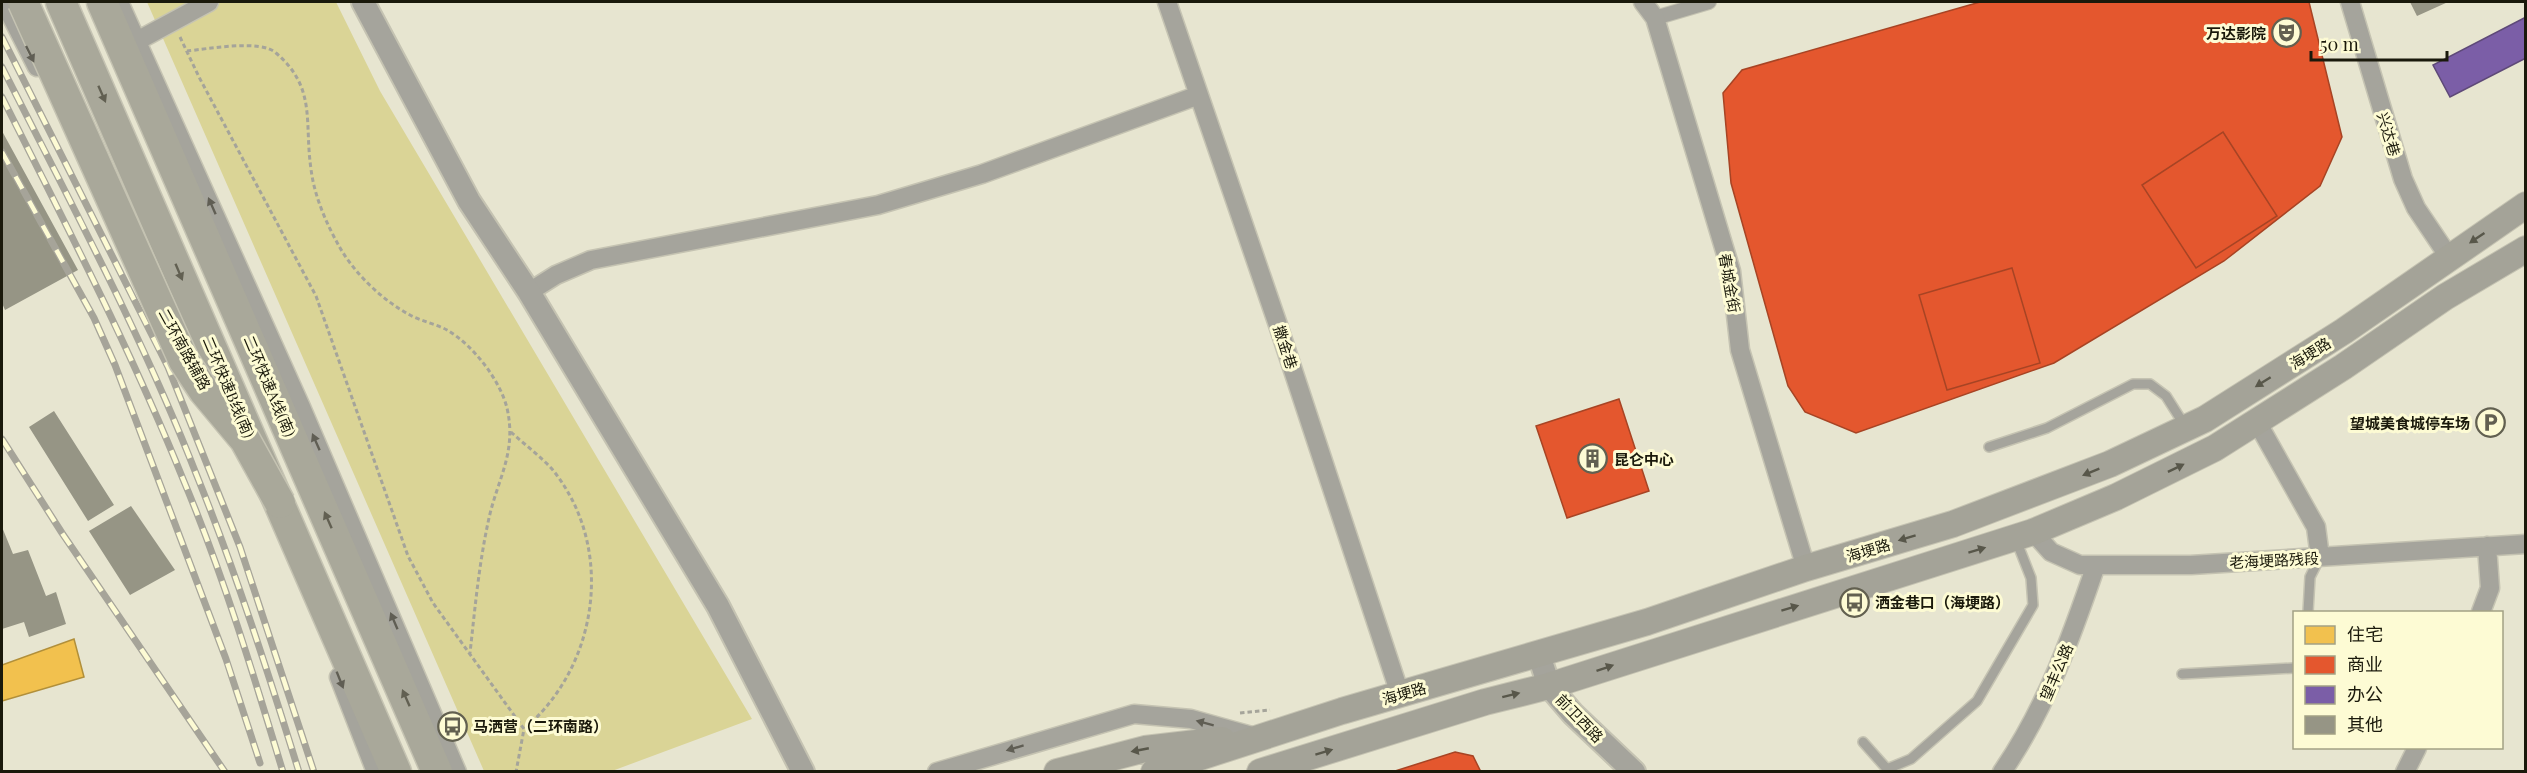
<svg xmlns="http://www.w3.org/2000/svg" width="2527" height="773" font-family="'Playfair Display','Noto Sans SC',serif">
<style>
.green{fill:#dad496}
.homes{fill:#f2c14e;stroke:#b18f3a;stroke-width:1.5}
.shops{fill:#e4572e;stroke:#a74424;stroke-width:1.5}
.offices{fill:#7b5ea7;stroke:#5e4978;stroke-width:1.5}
.building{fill:#969585}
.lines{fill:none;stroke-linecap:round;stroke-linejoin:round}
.service-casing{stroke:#c5c3b2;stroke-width:12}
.pedestrian-casing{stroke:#c5c3b2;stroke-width:16}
.minor-casing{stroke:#c5c3b2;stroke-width:21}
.tertiary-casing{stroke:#c5c3b2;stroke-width:26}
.secondary-casing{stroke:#c5c3b2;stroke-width:28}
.trunk-casing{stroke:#c5c3b2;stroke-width:33}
.path{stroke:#a5a49a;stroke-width:3;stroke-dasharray:4.5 3;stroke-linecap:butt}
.service{stroke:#a5a49c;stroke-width:9}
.pedestrian{stroke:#a5a49c;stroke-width:14}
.minor{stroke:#a5a49c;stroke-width:18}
.tertiary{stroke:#a5a49c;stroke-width:22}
.secondary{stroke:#a4a398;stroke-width:26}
.trunk{stroke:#a9a89a;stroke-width:30}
.rail-casing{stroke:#a6a499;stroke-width:7}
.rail{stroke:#fdfbd4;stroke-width:4.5;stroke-dasharray:14;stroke-linecap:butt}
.trunk-bridge-casing{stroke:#c5c3b2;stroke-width:33;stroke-linecap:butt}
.trunk-bridge{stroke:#a9a89a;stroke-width:30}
.oneway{fill:#605e54}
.oneway2{fill:#626052}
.oneway3{fill:#58574a}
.labels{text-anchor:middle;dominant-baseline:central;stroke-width:6;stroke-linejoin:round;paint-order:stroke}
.poi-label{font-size:15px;font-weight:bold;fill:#1a190b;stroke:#fdfbd4;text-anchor:start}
.street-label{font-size:15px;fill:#1a190b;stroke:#fdfbd4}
</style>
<rect width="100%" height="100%" fill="#e7e5d0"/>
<path class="green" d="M147,2h189l44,89 372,628 -140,52h-128z"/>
<path class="homes" d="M74,639l10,38 -82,24v-36z"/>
<path class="shops" d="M1980,2h329l33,135 -22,49 -96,75 -170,102 -198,70 -51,-21 -17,-26 -57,-203 -8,-90 19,-23z
M2223,132l54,84 -81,52 -54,-83z
M2012,268l28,95 -93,27 -28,-95z
M1619,399l30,92 -82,27 -31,-92z
M1455,752l18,4 8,16h-89z"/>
<path class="offices" d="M2526,17v41l-76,39 -17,-32z"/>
<path class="building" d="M2410,2h38l-31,14z
M2,131l76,139 -73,40 -3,-7z
M54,411l60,94 -26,16 -59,-94z
M131,506l44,64 -45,25 -41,-64z
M2,527l11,27 15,-4 18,46 10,-4 10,32 -37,13 -5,-15 -22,7z"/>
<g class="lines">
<defs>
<path id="service" d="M1989,447l58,-19 86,-44h17l16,12 19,30
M2308,612l2,-35 10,-20
M2182,674l112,-6
M1863,742l24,27 24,-10 66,-58 56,-96 -2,-27 -15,-38"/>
<path id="pedestrian" d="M1655,18l54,-16"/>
<path id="minor" d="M4,2l33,65
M119,2l182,405 156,365
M1167,2l110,320 123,372
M1643,2l12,16 76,253 9,79 66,218
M2350,2l53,177 13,29 33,49
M137,41l72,-39
M529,292l27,-17 35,-15 287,-55 104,-31 217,-79
M2257,422l59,105 4,30
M2033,532l18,20 29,13h111l335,-21
M2481,612l9,-24 -3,-42
M339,677l37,95
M937,772l197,-58 57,5 68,19
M2002,772c44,-64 69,-134 94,-207
M2405,772l12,-24"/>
<path id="tertiary" d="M363,2l106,199 60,91 189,314 85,166
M1539,655l10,31 24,28 61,58"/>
<path id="secondary" d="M1057,772l88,-23 77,-9
M1154,772l188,-61 305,-89 159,-54 147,-44 157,-60 95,-45 139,-88 182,-126
M1260,772l225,-70 64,-16 484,-154 83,-35 99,-49 128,-81 102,-70 81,-48"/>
<path id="trunk" d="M61,2l335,770
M102,2l335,770"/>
</defs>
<use href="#service" class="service-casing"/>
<use href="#pedestrian" class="pedestrian-casing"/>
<use href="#minor" class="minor-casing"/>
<use href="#tertiary" class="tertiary-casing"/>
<use href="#secondary" class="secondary-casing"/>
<use href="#trunk" class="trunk-casing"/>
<path class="path" d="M180,37l19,40 117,219 92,260 25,47 91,126 -8,43
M187,51c20,-2 74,-12 89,2 41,35 28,69 35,116 3,26 15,54 28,77 15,27 43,54 71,69 11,6 26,9 37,15 26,15 53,50 60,78 10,44 -9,70 -18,110 -10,45 -14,90 -19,135
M511,432c13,12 29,24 41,37 64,78 47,197 -28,260
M1240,713l30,-3"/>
<use href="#service" class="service"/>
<use href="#pedestrian" class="pedestrian"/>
<use href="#minor" class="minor"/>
<use href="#tertiary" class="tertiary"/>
<use href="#secondary" class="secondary"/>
<use href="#trunk" class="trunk"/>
<defs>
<path id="rail" d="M2,37l166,330 72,180 74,225
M2,67c68,135 140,268 195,409 39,97 71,196 102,296
M2,97c63,126 128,251 181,382 40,95 70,194 100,293
M2,152l92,166 21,47 111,294 34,104
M2,439l60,94 163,239"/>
</defs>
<use href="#rail" class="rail-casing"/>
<use href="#rail" class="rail"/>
<defs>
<path id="trunk-bridge" d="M23,2l161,359 20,30 41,49 35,63"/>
</defs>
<use href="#trunk-bridge" class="trunk-bridge-casing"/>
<use href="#trunk-bridge" class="trunk-bridge"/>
</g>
<defs><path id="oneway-solid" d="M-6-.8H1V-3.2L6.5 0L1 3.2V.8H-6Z" transform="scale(1.5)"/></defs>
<g class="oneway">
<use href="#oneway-solid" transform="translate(30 54) rotate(64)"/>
<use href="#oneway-solid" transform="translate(212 206) rotate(-114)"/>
<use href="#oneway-solid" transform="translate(316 442) rotate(-114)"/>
<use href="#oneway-solid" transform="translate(394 621) rotate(-113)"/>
<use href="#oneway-solid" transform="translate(340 680) rotate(68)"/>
<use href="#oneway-solid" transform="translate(1205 723) rotate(-165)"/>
<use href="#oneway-solid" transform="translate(1015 748) rotate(163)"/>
</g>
<g class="oneway2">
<use href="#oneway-solid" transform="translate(102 94) rotate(66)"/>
<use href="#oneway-solid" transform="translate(179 272) rotate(67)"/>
<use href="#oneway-solid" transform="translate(328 520) rotate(-114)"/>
<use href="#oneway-solid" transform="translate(406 698) rotate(-114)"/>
</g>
<g class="oneway3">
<use href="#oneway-solid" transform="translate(2477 238) rotate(146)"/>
<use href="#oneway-solid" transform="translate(2263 382) rotate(148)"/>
<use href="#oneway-solid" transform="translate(2176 468) rotate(-26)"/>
<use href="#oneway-solid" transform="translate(2091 472) rotate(158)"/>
<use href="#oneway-solid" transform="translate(1907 538) rotate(163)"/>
<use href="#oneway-solid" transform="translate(1977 550) rotate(-17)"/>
<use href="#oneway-solid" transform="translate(1790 608) rotate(-17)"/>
<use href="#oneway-solid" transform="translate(1605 668) rotate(-19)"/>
<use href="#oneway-solid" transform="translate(1511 695) rotate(-14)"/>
<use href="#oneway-solid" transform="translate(1140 750) rotate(169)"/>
<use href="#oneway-solid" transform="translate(1324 752) rotate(-17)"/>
</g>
<defs>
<symbol id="theatre-ring" viewBox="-11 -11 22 22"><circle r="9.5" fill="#fdfbd4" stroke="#626050" stroke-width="1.5"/><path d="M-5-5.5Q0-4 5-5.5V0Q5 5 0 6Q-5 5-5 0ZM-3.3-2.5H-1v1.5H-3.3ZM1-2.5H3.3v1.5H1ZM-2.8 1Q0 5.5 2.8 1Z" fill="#626050"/></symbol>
<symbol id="parking-ring" viewBox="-11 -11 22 22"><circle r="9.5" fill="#fdfbd4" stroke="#626050" stroke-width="1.5"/><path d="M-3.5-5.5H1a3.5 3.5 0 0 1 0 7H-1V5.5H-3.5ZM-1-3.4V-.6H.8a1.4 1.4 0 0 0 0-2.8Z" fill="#626050"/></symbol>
<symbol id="building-ring" viewBox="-11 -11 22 22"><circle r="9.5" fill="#fdfbd4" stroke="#626050" stroke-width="1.5"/><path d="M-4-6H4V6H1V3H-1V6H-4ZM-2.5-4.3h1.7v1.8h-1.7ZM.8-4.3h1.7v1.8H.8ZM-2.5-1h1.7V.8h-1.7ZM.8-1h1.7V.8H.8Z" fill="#626050"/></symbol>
<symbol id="bus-ring" viewBox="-11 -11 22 22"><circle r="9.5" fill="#fdfbd4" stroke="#626050" stroke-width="1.5"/><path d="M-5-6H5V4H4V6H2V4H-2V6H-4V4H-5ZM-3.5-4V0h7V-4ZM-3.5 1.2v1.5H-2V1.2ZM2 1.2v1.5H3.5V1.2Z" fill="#626050"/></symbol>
</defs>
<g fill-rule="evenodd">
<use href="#theatre-ring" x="2270" y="16" width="33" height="33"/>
<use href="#parking-ring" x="2474" y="406" width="33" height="33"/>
<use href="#building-ring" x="1576" y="442" width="33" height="33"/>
<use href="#bus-ring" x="1838" y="586" width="33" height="33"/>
<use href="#bus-ring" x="436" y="710" width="33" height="33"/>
</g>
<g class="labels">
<g class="poi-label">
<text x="2266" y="33" text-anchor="end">万达影院</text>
<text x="2470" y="423" text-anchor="end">望城美食城停车场</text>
<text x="1614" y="459">昆仑中心</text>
<text x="1875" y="602">洒金巷口（海埂路）</text>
<text x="473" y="726">马洒营（二环南路）</text>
</g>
<g class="street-label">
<text transform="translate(2389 134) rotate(73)">兴达巷</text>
<text transform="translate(1730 283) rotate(80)">春城金街</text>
<text transform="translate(1286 347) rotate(72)">撒金巷</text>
<text transform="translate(185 349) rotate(61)">二环南路辅路</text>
<text transform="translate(2310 353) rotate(-32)">海埂路</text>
<text transform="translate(270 386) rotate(67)">二环快速A线(南)</text>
<text transform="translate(229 387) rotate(67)">二环快速B线(南)</text>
<text transform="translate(1868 550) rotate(-17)">海埂路</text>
<text transform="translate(2274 560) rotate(-3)">老海埂路残段</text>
<text transform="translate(2056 672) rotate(-67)">望丰公路</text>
<text transform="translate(1404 693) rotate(-16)">海埂路</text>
<text transform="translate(1580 718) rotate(46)">前卫西路</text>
</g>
</g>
<rect width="2527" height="773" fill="none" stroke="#1a190b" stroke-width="6"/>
<rect x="2293" y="611" width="210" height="138" fill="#fdfbd4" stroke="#a2a184" stroke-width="1.5"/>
<rect x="2305" y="626" width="30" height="18" fill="#f2c14e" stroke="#a2a184" stroke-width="1.5"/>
<text x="2347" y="641" font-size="18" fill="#1a190b">住宅</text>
<rect x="2305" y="656" width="30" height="18" fill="#e4572e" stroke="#a2a184" stroke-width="1.5"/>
<text x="2347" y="671" font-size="18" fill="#1a190b">商业</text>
<rect x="2305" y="686" width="30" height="18" fill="#7b5ea7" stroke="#a2a184" stroke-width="1.5"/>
<text x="2347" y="701" font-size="18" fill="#1a190b">办公</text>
<rect x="2305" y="716" width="30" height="18" fill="#969585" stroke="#a2a184" stroke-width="1.5"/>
<text x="2347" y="731" font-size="18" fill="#1a190b">其他</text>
<path d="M2311 51v9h136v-9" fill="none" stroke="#1a190b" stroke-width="3"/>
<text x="2320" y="51" font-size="18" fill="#1a190b" stroke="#fdfbd4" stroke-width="4.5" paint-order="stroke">50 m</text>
</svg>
